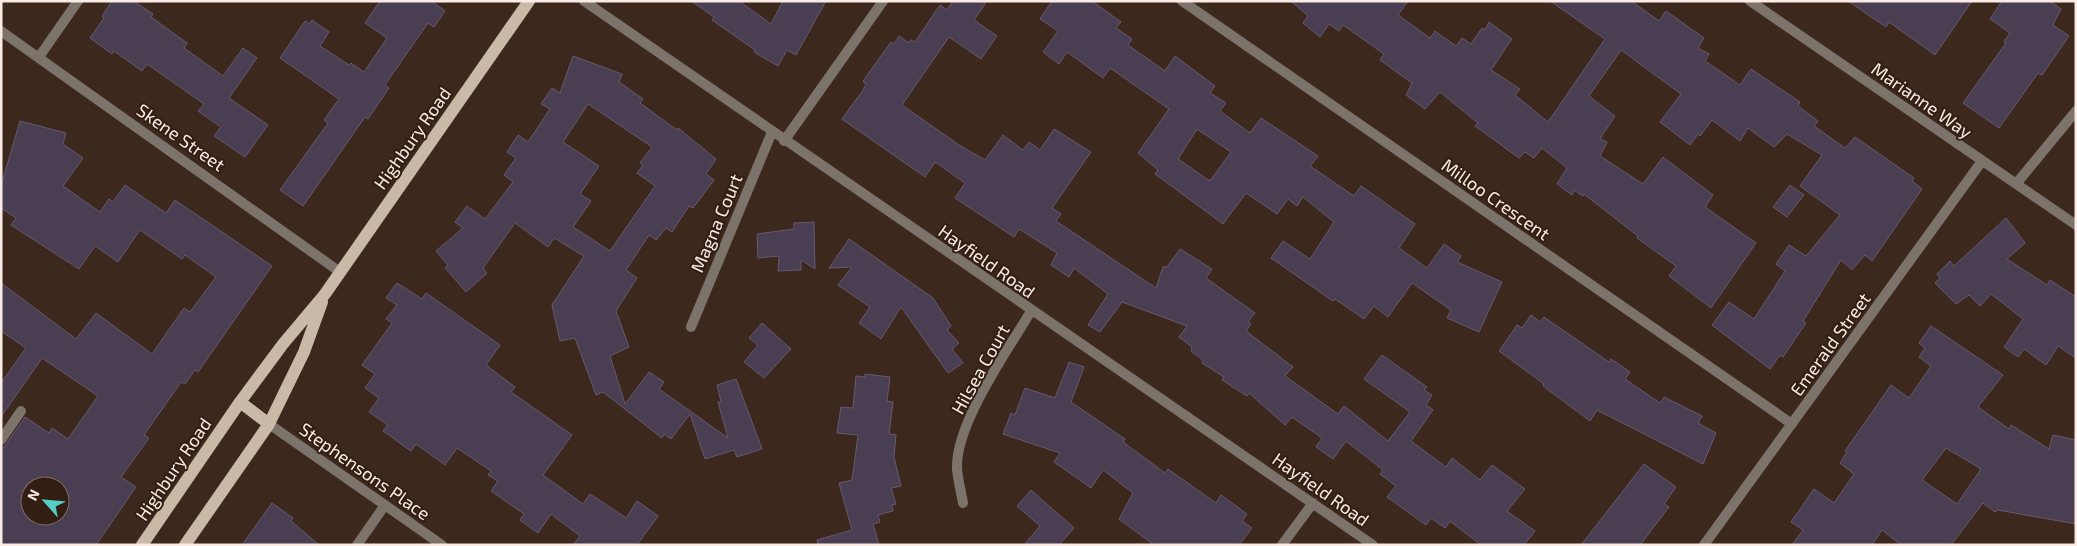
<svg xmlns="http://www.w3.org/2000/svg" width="2077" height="546" font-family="'Exo 2',sans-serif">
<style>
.building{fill:#4a3e52;stroke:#67596f;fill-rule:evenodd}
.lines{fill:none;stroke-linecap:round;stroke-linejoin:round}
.lane{stroke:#7c736b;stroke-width:10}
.street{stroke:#7c736b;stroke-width:10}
.primary{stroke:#cab9a7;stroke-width:12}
.labels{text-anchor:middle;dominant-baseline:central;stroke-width:4;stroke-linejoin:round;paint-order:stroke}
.street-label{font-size:18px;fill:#faebe5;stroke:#331e14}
</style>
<rect width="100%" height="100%" fill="#3d281d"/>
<path class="building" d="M112,1h22l19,13 -2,3 36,26 -3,5 39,28 20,-28 14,10 -28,40 39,27 -23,32 -31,-21 7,-9 -23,-16 6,-7 -57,-40 -5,7 -28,-20 -2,3 -22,-16 14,-20 -2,-2z
M380,1h51l14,10 -11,16 -6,-4 -43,62 4,3 -21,31 -3,-2 -62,89 -23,-16 48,-67 -4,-3 15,-21 -59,-41 25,-37 4,3 3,-4 17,12 -9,14 29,19 2,-2 13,9 23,-34 -22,-15z
M691,1h48l32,23 12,-23h43l-30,54 -9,-5 -9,16 -24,-14 1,-2 -43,-30 2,-3z
M953,1h34l-13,19 23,16 -16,23 -32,-22 -47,68 57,40 26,15 18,-25 20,15 6,-8 11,8 14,-21 37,23 -39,56 9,6 -5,7 100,67 7,-21h4l13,-18 32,20 -6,9 49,35 -7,9 3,2 -5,7 47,36 -8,9 53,38 6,-8 44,35 22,-29 -46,-33 18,-24 45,32 -3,3 8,5 -6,10 7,5 -22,31 35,26 6,-9 28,22 12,-15 33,24 -18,22 28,20 -11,14h-43l-31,-24 -5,7 -14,-10 -5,7 -39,-28 9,-11 -16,-12 3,-4 -37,-29 -13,18 -17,-12 6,-9 -30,-21 -7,8 -36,-32 -2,3 -25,-16 2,-3 -22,-14 1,-3 -12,-9 1,-4 -13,-10 8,-11 -65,-24 -22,30 -12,-7 20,-31 -34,-26 -5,9 -18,-12 6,-12 -38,-24 -5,8 -59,-39 10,-15 -30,-21 -10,15 -83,-58 21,-29 3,-6 -3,-3 28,-39 3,2 5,-8 10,7 2,-3 4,2 25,-37 7,5z
M1052,1h40l29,21 -5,6 16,11 -4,6 37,26 10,-15 40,30 -5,7 16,10 -6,8 30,22 11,-15 57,38 -8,10 44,30 7,-10 54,38 -16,24 28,20 17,-24 17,12 -4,6 45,20 -23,50 -32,-14 4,-8 -39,-27 -24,34 -14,-11 -10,13 -29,-20 -2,2 -62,-43 12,-17 27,18 24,-37 -31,-25 -6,9 -9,-7 -11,15 -31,-21 -23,31 -68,-50 3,-4 -20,-17 31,-44 -59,-41 -7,10 -36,-26 -8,12 -16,-12 15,-21 -18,-12zM1197,129l34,23 -21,29 -32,-22z
M1291,1h117l-10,14 32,23 5,-7 21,15 6,-8 9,6 11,-16 3,2 4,-8 23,17 -21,31 29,19 -5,6 33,27 57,-83 -55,-38h81l28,20 7,-10 38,27 -6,10 11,6 -4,7 35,24 11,-16 49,33 -2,4 20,15 -4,5 31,22 10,-11 59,41 -2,3 10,8 -50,72 -7,-6 -13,15 -11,-10 -38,61 3,2 -23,34 -3,-2 -10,14 -58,-44 17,-23 25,17 31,-48 -9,-7 13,-19 17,11 34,-41 -40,-29 22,-31 -35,-21 -13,13 -26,-19 -8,13 -28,-21 -12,16 -2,-2 -8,11 -30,-23 21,-28 -60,-44 -32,46 26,20 -15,23 7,3 -7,14 43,28 20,-27 50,38 -8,12 51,36 -45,65 -42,-32 7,-10 -39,-28 1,-2 -54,-42 -1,2 -9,-6 -2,5 -15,-11 10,-16 -25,-20 -8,10 -9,-6 -6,6 -44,-32 3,-3 -38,-31 -15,17 -19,-14 6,-12 -32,-23 4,-6 -41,-29 -4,6 -10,-7 -9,13 -17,-14 5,-7z
M1848,1h124l-37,54 -46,-33 -3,5z
M2002,1h48l11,8 -8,16 16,11 -27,39 -4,-2 -39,55 -36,-25 43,-60 -2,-1 6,-9 -20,-14z
M573,56l49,18 -3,8 24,17 -3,4 37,27 1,-2 38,31 -10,15 8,6 -21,28 -4,-2 -17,26 -6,-4 -10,12 -7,-5 -23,35 11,8 -21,33 13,36 -19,9 15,48 24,-32 15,10 -5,7 69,49 -10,-36h3l-4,-17 19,-6 26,70 -25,8 -3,-7 -29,9 -15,-45 -19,25 -7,-5 -2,4 -59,-46 -7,3 -21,-57 -15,3 -8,-36 32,-49 -30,-18 -6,9 -33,-24 -32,45 4,5 -21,19 -21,-24 3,-3 -12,-14 27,-23 -8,-6 12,-16 18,13 28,-37 -9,-7 12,-17 -9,-6 11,-17 10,7 22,-33 -9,-5 11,-16 8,5zM588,104l64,43 -12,16 3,2 -6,8 18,13 -45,65 -37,-24 18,-26 -11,-7 19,-28 -36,-24z
M20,121l46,12 -3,11 20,14 -20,28 37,26 9,-13 4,3 12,-17 41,28 9,-13 97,66 -74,106 -3,-2 -10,14 -4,-2 -37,53 5,3 -28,39 15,10 -40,58h-95v-94l24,-34 24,16 3,-5 16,11 30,-43 -56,-38 -41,59v-34l25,-35 -25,-17v-48l75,56 20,-26 56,41 32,-46 6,4 26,-35 -31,-22 -3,4 -42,-29 -22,32 -23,-16 -16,23 -68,-44 5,-7 -15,-10v-22zM30,486h30v30h-30z
M1790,185l14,10 -17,22 -14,-10z
M2006,218l19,25 -18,16 40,26 3,-5 26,17v61l-18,-12 -12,19 -22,-16 -6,8 -14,-10 19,-28 -32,-25 -11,12 -11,-11 -13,9 -21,-21 5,-5 -3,-4 13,-13 4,5z
M814,222l1,47 -14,-9v10l-23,1 1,-15 -21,2 -1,-24 37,-5v-6z
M849,239l84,59 18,28 -4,4 12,13 -7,6 11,14 -15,10 -47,-66 -20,32 -22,-16 11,-16 -32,-22 14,-18 -23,1z
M397,283l25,16 4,-6 74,52 -14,20 29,22 -4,5 61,43 -29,40 40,29 7,-10 36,24 11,-17 21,15 -21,29h-64l7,-9 -29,-22 -13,19 -18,-13 4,-6 -33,-23 7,-10 -10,-6 3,-4 -34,-23 -12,17 -29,-21 -5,7 -28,-20 5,-6 -19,-13 10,-14 -14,-10 10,-14 -13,-9 30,-42 -6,-4 11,-14 -11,-7z
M1531,315l9,7 4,-5 65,45 2,-3 19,13 -5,7 35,24 4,-6 38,19 -4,7 18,10 -13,31 -106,-54 -7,11 -47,-35 1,-2 -45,-33 18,-26 5,3z
M762,323l29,26 -27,29 -20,-16 14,-17 -9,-7z
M1931,326l72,49 -25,32 31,22 2,-4 38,24 4,-14 23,5v84l-78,-14 -3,2 -12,-9 -32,42h-50l-19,-15 -10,15h-80l11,-15 -12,-8 23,-33 20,14 20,-29 -14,-11 7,-11 -2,-1 46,-66 18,13 22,-32 -12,-9 6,-9 -6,-5zM1946,448l35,21 -24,35 -35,-24z
M1069,362l15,5 -13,35 54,37 -2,3 42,31 3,-4 48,34 5,-8 26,19 -5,7 10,7 -13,17h-85l-35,-26 14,-26 -30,-23 -12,18 -37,-26 6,-9 -57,-19 8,-21 4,2 10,-27 30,10z
M865,374l25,3 -3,24 6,1 -4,32 7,1 -2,22 7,29 -10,2 5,16 -4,1 1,6 -15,4 2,7 -7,2 6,21h-61l-1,-5 35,-10 -13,-47 13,-3 6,-45 -21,-2 4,-26 12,1 3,-32 9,1z
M1644,464l32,23 -12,17 5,3 -29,38h-59z
M1031,490l43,38 -15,17h-35l16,-19 -23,-20z
M272,503l21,15 -2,3 28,24h-77z"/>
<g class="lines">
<path class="lane" d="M1,440l20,-29
M357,545l28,-40"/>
<path class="street" d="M584,1l789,544
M1182,1l610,423
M1750,1l326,224
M1,31l339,241
M39,57l39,-56
M784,141l99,-140
M2016,184l60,-73
M691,327l81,-195
M269,424l173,121
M963,503c-2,-11 -5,-23 -6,-34 -2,-45 51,-119 74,-158
M1282,545l31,-42
M1704,545l278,-384"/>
<path class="primary" d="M240,402l29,22
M142,545l98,-143 43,-58 42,-50 204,-293
M185,545l84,-121 35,-72 18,-50"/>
</g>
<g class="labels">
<g class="street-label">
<text transform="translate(1922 100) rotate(35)">Marianne Way</text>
<text transform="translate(181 137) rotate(35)">Skene Street</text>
<text transform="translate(412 138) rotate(-55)">Highbury Road</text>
<text transform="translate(1496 199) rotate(35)">Milloo Crescent</text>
<text transform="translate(716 223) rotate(-67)">Magna Court</text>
<text transform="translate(987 261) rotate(35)">Hayfield Road</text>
<text transform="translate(1830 344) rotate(-54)">Emerald Street</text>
<text transform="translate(980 369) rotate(-61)">Hilsea Court</text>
<text transform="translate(173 469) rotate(-56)">Highbury Road</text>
<text transform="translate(365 471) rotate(35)">Stephensons Place</text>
<text transform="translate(1321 489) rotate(35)">Hayfield Road</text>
</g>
</g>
<rect width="2077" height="546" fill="none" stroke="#faebe5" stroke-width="5"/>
<g transform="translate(45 501) rotate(297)"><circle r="24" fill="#331e14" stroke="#837068"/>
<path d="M0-4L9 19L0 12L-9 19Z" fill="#55cec6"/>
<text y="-8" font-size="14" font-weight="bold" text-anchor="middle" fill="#faebe5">N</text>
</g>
</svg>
